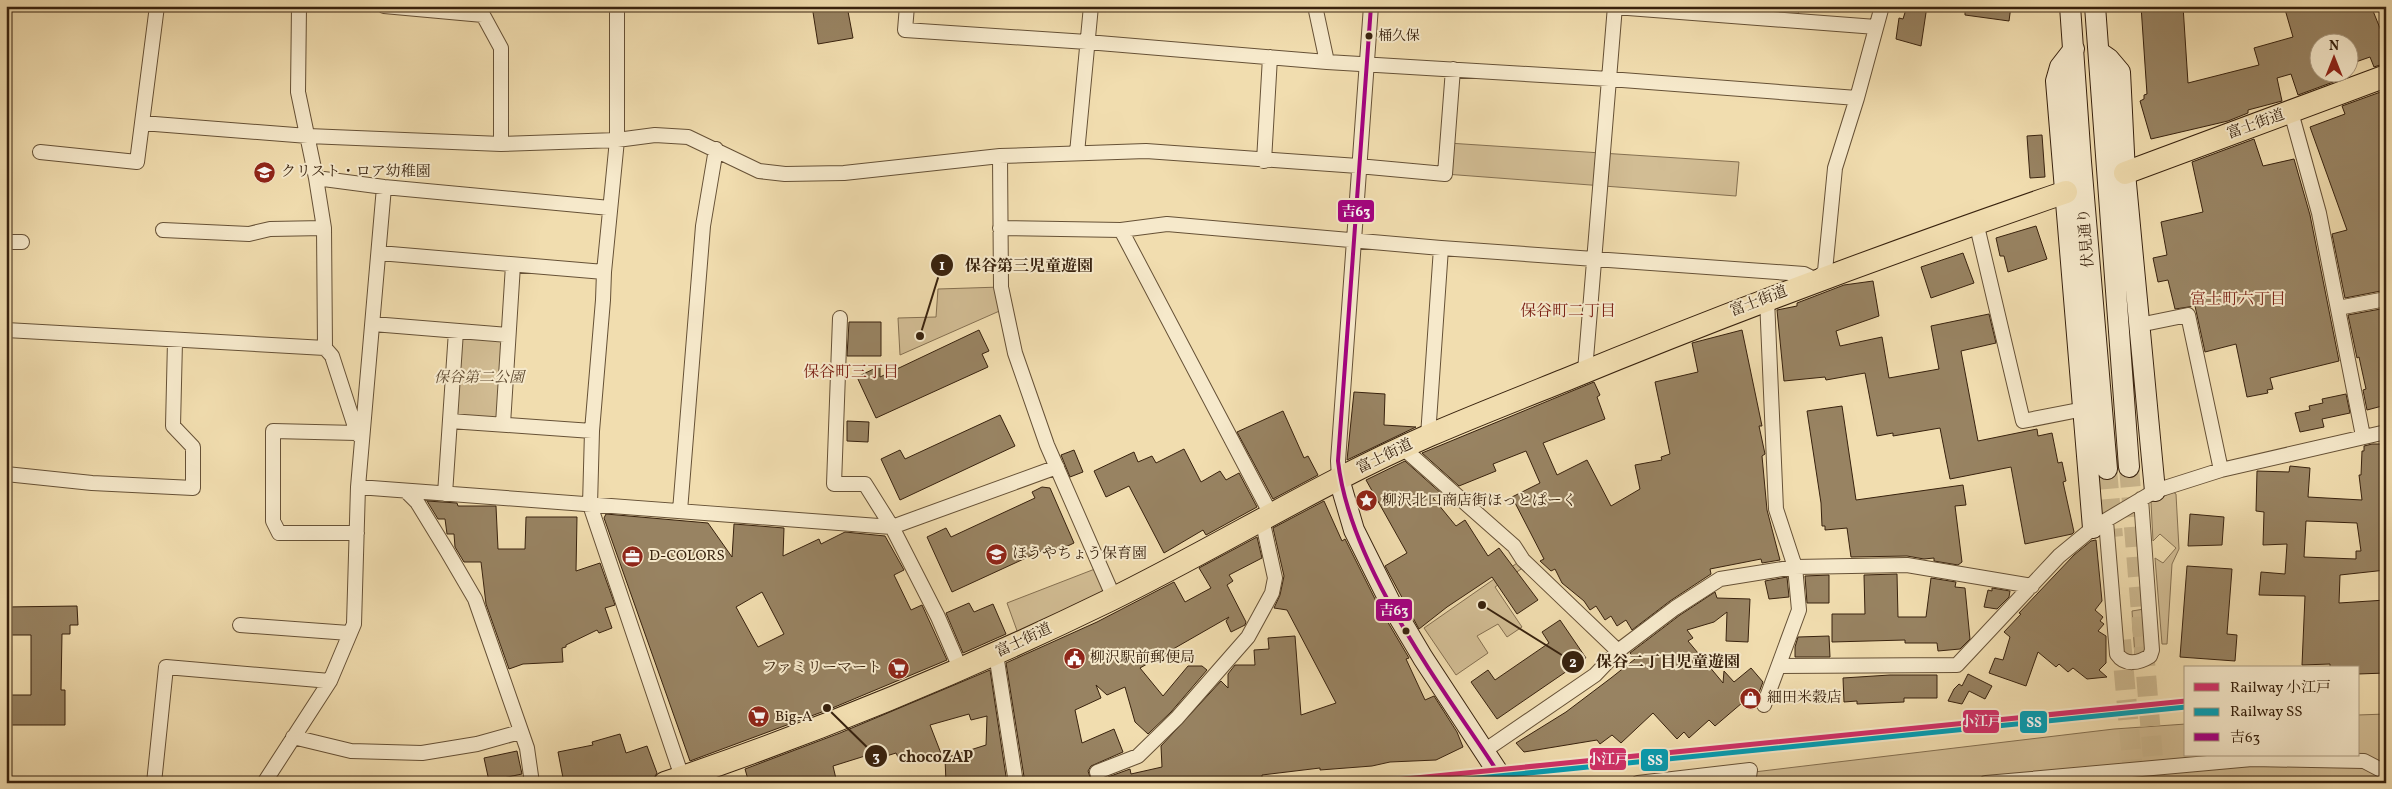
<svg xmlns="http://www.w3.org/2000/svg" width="2392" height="789" font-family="Vollkorn,'Noto Serif JP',serif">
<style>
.green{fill:#d2bd94;stroke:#857051}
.building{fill:#988362;stroke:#38220e;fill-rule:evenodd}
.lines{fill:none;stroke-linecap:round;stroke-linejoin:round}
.secondary-tunnel{stroke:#ccb88f;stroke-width:20;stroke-dasharray:20 10;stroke-linecap:butt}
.street-casing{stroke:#665136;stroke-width:16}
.secondary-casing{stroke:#38220e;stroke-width:22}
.primary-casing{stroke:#38220e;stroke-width:24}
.street{stroke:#f6e9cb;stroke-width:14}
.secondary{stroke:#f6e9cb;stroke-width:20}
.primary{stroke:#f1ddaf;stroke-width:22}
.bus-1-casing{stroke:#f6e9cb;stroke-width:8}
.bus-1{stroke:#a50082;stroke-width:4}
.rail-1-casing{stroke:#f6e9cb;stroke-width:9}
.rail-2-casing{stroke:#f6e9cb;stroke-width:9}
.rail-1{stroke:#d13169;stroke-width:5}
.rail-2{stroke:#039fb6;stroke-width:5}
.bus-dot{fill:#38220e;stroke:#f6e9cb;stroke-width:2}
.labels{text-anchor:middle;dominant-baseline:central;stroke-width:4;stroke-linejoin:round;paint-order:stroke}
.bus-label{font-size:14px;fill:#38220e;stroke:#f6e9cb;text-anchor:start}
.street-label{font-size:15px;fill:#38220e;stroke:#f6e9cb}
.poi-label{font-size:15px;fill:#38220e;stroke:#f6e9cb;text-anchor:start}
.park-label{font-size:15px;font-style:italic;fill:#5e4930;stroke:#f6e9cb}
.neighbourhood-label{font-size:16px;fill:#7a1f14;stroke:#f6e9cb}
.leader{fill:none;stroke:#38220e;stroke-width:2}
.callout-dot{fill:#38220e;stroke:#f6e9cb;stroke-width:2}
.mark-label{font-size:15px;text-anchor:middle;font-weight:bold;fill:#fff}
.callout-label{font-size:16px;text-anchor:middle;font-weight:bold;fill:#38220e;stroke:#f6e9cb;stroke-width:4;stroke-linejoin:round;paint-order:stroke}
.line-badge{stroke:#f6e9cb;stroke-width:2}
.badge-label{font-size:14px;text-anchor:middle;font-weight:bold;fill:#fff}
</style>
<rect width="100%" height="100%" fill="#f1ddaf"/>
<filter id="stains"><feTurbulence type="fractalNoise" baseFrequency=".004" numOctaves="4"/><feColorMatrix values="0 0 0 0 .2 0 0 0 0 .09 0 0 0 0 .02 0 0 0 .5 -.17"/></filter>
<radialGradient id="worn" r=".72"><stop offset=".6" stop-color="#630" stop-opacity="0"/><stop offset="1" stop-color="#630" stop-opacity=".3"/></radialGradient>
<path class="green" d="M1615,6h184l-1,15z
M1448,143l291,19 -3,34 -291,-22z
M1001,287l3,22 -104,46 -2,-37 38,-1 2,-28z
M456,331l52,4 -5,89 -53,-3z
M2173,492l3,2 3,55 -7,15 -5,80h-5l-7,-86 8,5 13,-15 -16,-14 -7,7 -2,-39z
M1520,561l4,6 -29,20 27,40 -15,10 -9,-13 -21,12 11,17 -32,22 -32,-47z
M1100,567l12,27 -92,45 -13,-36z
M2144,609c1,15 9,42 -9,48l-3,-46z
M2386,714v69h-633l1,-11 360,-43 72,-5v31h172v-40z"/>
<path class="building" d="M812,6h35l6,32 -35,6z
M1907,6h20l-6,40 -25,-7 3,-21 4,1z
M1965,6h46l-2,15 -44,-6z
M2141,6h42l5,77 71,-18 -5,-17 39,-11 -9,-31h87l15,37v20l-12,4 -4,-10 -20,7v-22h-30v30h14l2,9 -38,14 -7,-21 -14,4 5,23 -34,9v3l-20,8 -77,18 -11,-38 4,-2v-4l3,-1z
M2386,90v200l-41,8 -13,-64 15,-4 -37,-103 35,-13 -3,-8z
M2042,135l3,42 -15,1 -3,-42z
M2254,139l9,27 31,-7 16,56 29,146 -69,17 3,11 -6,1 1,3 -21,4 -11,-53 -31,8 -10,-46 -20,3 -7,-29 -10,2 -5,-24 14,-3 -6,-33 42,-10 -11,-50z
M2036,226l11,33 -39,13 -4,-16h-4l-4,-18z
M1963,253l11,30 -43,15 -10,-31z
M1873,281l6,35 -43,15 4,15 42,-9 7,41 50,-9 -8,-43 58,-12 7,29 -35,8 17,90 59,-12 1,7 14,-3 6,30 4,-1 4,19 -3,1 11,50 -2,2 -47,10 -14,-77 -61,12 -10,-51 -47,8v-3l-16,3 -12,-63 -39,7 -1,-3 -41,4 -7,-71 20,-4v-3l47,-18z
M2386,308v97l-19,5 -4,-20 3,-1 -7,-32 -2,1 -9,-43z
M849,322h32v34h-34z
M979,330l10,21 -7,3 6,13 -112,51 -19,-41 23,-11v11z
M1742,330l20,96h-3l6,28 -3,2 5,54 13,50 -18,3 -1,-4 -51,10 1,5 -41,27 -38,29 -6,-10 -9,6 -6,-10 -6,4 -9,-14 -6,4 -6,-9 -22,-18 -7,-14 -4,2 -11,-10 4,-2 -32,-62 28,-14 -14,-32 -33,13 3,7 -37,15 -37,-33 172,-71 6,13 -3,2 8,22 -62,24 14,32 30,-15 24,46 29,-17 -5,-24 27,-5 -1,-3 9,-3 -15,-72 43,-10 -6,-29z
M1354,392l31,2 -1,31 32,2 -69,33z
M2346,394l4,19 -28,6 2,8 -24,5 -5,-19 15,-3 -1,-4 14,-3 -1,-4z
M1842,406l14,94 107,-15 3,20 -11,1 7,56 -4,3 -24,-4v-3l-10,1 -17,-3 -56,1 -4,-29 -22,2v-4h-3l-1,-23 -14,-92z
M1283,411l21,47 4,-2 10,19 -45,24 -36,-67z
M1000,415l15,31 -115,54 -19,-41 19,-9 5,9z
M847,421l22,1 -1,20 -21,-1z
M2372,444h14v126l-46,5 -1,28 47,-3v73l-28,1v-6h-28v-4l-28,1 3,-69 -46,-1 2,-23 24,2 2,-30 -24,1 1,-33 -8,-1 1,-40 32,1 1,-6 20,2 -2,29 54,3 -3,-25h2l1,-24h2v-5zM2306,521l51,2 4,28h-5v8l-52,-2z
M1184,449l17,33 19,-11 6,9 13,-7 18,34 -51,28 -3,-5 -39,23 -35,-67 -23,11 -12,-26 40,-19 4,10 14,-6 4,7z
M1074,450l9,22 -13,5 -9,-22z
M1405,461l37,33 -9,4 23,28 9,-6 23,36 11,-8 39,52 -21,14 -25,-37 -45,30 -28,22 -34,-63 22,-13 -41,-73z
M1042,487l8,1 24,55 -19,9 -3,-6 -100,46 -25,-55 19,-9 5,9 84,-39 -3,-6z
M427,501l30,2 1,3h38l2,43h27l1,-32h51l-1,54 24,-8 15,42 -10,3 7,20 -13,5 -2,-3 -31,15v2l-4,1 1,14 -40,2 -14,5 -23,-65 -5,-42h-17l-9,-15 -1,-13h-7l-2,-15h-7z
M1324,501l18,40 3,-2 35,70 29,49 -3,1 19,41 9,-4 23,36 6,15 -27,13 -46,2 -18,4 -52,4v-2l-58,7v4h-15v2l-137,2 -2,-6 22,-8 1,5 31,-7 -1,-21 60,-65 7,7v-14l7,-9h20l-1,-15 15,-1 -1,-11 27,-2 6,79 35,-12 -49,-93 -13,-2 6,-13 4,-19 -11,-48z
M606,514l102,9 24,34 2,-33 50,4 -1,28 36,-17 2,5 24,-12 40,4 19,34 -10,5 17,35 11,-5 25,55 -117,49 -140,52 -86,-243zM762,592l22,42 -26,13 -22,-40z
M2190,514l34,3 -2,28 -34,1z
M1257,537l5,21 -33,17 4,6 -6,4 19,37 -1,3 -14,7 -5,-11 3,-4 -89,51 23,28 25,-30h14l5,4 -36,42 -23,22 -13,-12 -10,-35 -18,8 -11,-10 5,13 -26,12 7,33 32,-14 9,23 -32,14 -3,5 4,12h-67l-19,-120 91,-41 77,-40 11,20 26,-14 -12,-20z
M2096,540l6,61 -7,9 8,7 -3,4 4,3 -6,7 8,5v27l-7,7 8,7 -20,2 -14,-11 -5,4 -9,-8 -3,3 -18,-15 -12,34 -37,-13 6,-15 8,2 7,-23 -6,-5 17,-18 -2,-1 55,-58 17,-14z
M2187,566l45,3 -5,65 10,1 -2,26 -55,-4z
M1897,574l1,43h28l5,-39 25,4 -1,5 10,1 5,51 -10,10 -22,2 -1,-8h-32v-3l-73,2v-28h33l-1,-39z
M1829,575v28h-22l-2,-27z
M1787,577l2,20 -20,2 -4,-18z
M1992,588l18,3 -1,6 -12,12 -13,-2 4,-17 4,1z
M1715,592l2,6 33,1 -2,43 -22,-1 1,-29 -13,10 -27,8 6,8 -5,3 35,42 1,-12 10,11 17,-14 12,14 -5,13 -13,11 -3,-3 -27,23 -6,-6 -20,18 -5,-6 -7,7 -24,-26 -32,30 -9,-8 -12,9 -3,-4 -73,12 -8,-9 50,-31 45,-34 24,-19 -5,-6 50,-38z
M969,603l5,9 19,-8 13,30 -43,19 -17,-40z
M77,606l1,19h-8v9h-8l-1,56h4v35h-59v-30h25v-60h-25v-28z
M1560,620l26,38 -89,61 -26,-37 17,-12 7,10 54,-37 -7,-11z
M1829,636l1,21h-35v-10l3,-10z
M990,670l17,113h-61l-1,-25 41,-13 1,-29 -16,4 -2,-6 -39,11 12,31 -42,5 -4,-8 -29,9 -2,-6 -32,10 4,17h-88l-4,-14 95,-36z
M1968,674l24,12 -7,13 -16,-8 -7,13 -14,-3 6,-12 5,-5 3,2z
M1890,675h47v23h-33v4l-47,2v-3l-13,1 -1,-24z
M620,734l6,19 21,-7 10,27 -5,8 -88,2 -6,-31 35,-7 -1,-3z
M517,751l5,23 -33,7 -5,-23z"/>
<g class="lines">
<path class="secondary-tunnel" d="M2129,467l26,316
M2107,469l6,68
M2121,640l13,143"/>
<defs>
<path id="street" d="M299,6l-1,86 18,86 8,50 1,120 7,8 25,77 5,6
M617,6v134l-13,132 -1,28 -11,131 -2,74 92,272
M907,6l-2,24 182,12 240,20 282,17 248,19
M1315,6l12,56
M1615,7l261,20
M2291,112l28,101 44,223
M142,123l15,-117
M501,144l116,-4 38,-5 33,2 71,34 26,3 59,-1 156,-17 146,-5 212,15 87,8 8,-105
M40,152l97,10 5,-39 166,13 193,8v-96l-18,-33 -99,-9
M1077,153l14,-147
M1000,156l1,131 14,66 32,92 67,153
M1264,161l6,-104
M316,178l68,9 226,21
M1976,222l47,199 61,-12
M1000,228l121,2 46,-6 274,24 363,26 12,6 9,-9 10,-103 22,-70 25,-92
M163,230l86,4 21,-5 54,-1
M1121,230l146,277
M6,242h16
M379,253l225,19
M2338,308l48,-9
M840,318l-6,166h31l27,43 165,-60
M373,324l135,11
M2139,325l49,-10 33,155
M6,330l319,18
M1585,371l30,-365
M450,421l142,10
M503,424l10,-159
M1428,436l13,-188
M1403,448l111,98 9,14 95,91
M6,474l86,9 101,5v-41l-20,-21 2,-85
M1339,479l-1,-18 33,-455
M358,487l534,40 46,90 22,51
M406,491l11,11 30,49 28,48 52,149 5,35
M445,494l11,-163
M680,511l23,-285 13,-77
M2106,521l11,133c8,12 22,9 33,2l2,-6 -11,-151
M357,533h-78l-6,-12v-90l84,2
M240,625l109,8
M996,654l20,129
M1779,666l178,-1 102,-109 34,-28 62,-37 66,-21 165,-38
M1764,705l35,-95 -4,-43 -19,-58 -9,-210
M293,737l58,14 71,2 55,-9 43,-12
M1484,751l111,-76 23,-24 57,-43 45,-29 75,-12 112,-2 125,21
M154,783l12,-116 164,14
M264,783l66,-102 24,-57 4,-137 26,-300
M1101,783l-4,-11 41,-16 39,-38 71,-81 24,-44 3,-15 -13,-59
M1638,783l112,-13 -2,13
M1986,783l266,-24 112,2 21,11"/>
<path id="secondary" d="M2070,6l11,156 26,307
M2095,6l34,461
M2074,49l-14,18 -4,14 37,447
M2099,52l10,7 11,13 5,101 30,318
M1339,479l15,51 37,74 32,54 82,125"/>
<path id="primary" d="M2125,173l261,-97
M665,783c152,-51 301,-113 445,-183 108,-53 210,-117 320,-165 44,-19 90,-37 135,-55 165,-68 332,-130 501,-188"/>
</defs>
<use href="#street" class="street-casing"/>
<use href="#secondary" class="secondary-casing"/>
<use href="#primary" class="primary-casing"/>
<use href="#street" class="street"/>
<use href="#secondary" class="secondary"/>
<use href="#primary" class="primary"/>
<defs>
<path id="bus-1" d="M1371,6l-33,455c12,108 108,231 167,322"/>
</defs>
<use href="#bus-1" class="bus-1-casing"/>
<use href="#bus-1" class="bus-1"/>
<defs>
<path id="rail-1" d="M1365,783l821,-82"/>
<path id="rail-2" d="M1428,783l758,-76"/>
</defs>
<use href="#rail-1" class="rail-1-casing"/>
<use href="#rail-2" class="rail-2-casing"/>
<use href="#rail-1" class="rail-1"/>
<use href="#rail-2" class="rail-2"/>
</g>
<defs>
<symbol id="school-disc" viewBox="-11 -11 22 22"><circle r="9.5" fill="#8f2418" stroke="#f6e9cb"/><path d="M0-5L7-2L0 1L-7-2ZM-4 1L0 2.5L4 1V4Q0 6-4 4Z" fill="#fff"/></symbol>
<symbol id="sight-disc" viewBox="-11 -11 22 22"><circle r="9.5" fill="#8f2418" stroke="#f6e9cb"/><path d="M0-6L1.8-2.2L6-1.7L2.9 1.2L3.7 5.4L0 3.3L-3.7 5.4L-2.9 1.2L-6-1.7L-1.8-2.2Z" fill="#fff"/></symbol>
<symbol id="office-disc" viewBox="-11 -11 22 22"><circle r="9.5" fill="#8f2418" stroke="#f6e9cb"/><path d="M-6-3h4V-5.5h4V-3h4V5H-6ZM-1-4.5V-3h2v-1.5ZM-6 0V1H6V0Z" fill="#fff"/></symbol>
<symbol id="civic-disc" viewBox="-11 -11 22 22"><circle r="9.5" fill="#8f2418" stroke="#f6e9cb"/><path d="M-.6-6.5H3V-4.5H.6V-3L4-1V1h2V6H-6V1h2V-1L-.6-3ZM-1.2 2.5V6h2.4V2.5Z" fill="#fff"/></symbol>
<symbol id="supermarket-disc" viewBox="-11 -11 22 22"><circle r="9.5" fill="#8f2418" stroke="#f6e9cb"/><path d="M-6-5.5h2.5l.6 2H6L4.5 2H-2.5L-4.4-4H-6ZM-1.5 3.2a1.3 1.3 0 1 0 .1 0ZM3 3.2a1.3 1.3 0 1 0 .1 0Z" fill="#fff"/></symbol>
<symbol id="shop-disc" viewBox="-11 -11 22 22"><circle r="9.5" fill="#8f2418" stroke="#f6e9cb"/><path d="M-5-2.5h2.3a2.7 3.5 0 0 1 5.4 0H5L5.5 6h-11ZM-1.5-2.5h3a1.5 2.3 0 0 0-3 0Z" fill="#fff"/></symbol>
</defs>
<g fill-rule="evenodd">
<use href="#school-disc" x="252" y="160" width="25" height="25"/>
<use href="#sight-disc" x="1354" y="488" width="25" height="25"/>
<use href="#school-disc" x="984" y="542" width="25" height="25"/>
<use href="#office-disc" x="620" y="544" width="25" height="25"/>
<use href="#civic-disc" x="1062" y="646" width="25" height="25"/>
<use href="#supermarket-disc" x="886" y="656" width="25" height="25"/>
<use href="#shop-disc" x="1738" y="686" width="25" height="25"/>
<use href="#supermarket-disc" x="746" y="704" width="25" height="25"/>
</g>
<g class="bus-dot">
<circle cx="1369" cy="36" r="4.5"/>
<circle cx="1406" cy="631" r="4.5"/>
</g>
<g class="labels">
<g class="bus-label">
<text x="1378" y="36">桶久保</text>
</g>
<g class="street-label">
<text transform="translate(2256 125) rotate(-20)">富士街道</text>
<text transform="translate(2087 238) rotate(-95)">伏見通り</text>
<text transform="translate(1759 302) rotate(-21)">富士街道</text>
<text transform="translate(1385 457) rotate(-26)">富士街道</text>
<text transform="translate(1024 641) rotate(-25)">富士街道</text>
</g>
<g class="poi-label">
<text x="281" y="172">クリスト・ロア幼稚園</text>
<text x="1382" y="501">柳沢北口商店街ほっとぱーく</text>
<text x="1012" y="554">ほうやちょう保育園</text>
<text x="649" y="556">D-COLORS</text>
<text x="1090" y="658">柳沢駅前郵便局</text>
<text x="882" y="668" text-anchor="end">ファミリーマート</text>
<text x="1767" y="698">細田米穀店</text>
<text x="775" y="717">Big-A</text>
</g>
<g class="park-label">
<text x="479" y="378">保谷第二公園</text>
</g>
<g class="neighbourhood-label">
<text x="2238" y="300">富士町六丁目</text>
<text x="1568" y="312">保谷町二丁目</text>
<text x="851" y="373">保谷町三丁目</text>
</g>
</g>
<path class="leader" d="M920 336L942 265M1482 605L1573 662M827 708L876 756"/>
<g class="callout-dot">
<circle cx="920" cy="336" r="5"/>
<circle cx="1482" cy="605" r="5"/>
<circle cx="827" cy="708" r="5"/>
<circle cx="942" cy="265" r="12"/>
<circle cx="1573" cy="662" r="12"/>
<circle cx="876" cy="756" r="12"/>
</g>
<g class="mark-label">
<text x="942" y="270">1</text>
<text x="1573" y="667">2</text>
<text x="876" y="761">3</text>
</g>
<g class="callout-label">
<text x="1029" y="271">保谷第三児童遊園</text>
<text x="1668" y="667">保谷二丁目児童遊園</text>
<text x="936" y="762">chocoZAP</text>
</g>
<g class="line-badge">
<rect x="1337" y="199" width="38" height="24" rx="5" fill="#a50082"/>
<rect x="1375" y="598" width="38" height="24" rx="5" fill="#a50082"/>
<rect x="1962" y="709" width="38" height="25" rx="5" fill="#d13169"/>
<rect x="2019" y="710" width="29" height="24" rx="5" fill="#039fb6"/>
<rect x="1589" y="747" width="38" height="24" rx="5" fill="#d13169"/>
<rect x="1640" y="748" width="29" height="24" rx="5" fill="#039fb6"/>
</g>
<g class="badge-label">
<text x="1356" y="216">吉63</text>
<text x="1394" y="615">吉63</text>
<text x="1981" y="726">小江戸</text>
<text x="2034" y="727">SS</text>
<text x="1608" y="764">小江戸</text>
<text x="1655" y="765">SS</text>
</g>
<rect width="2392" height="789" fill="none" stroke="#f1ddaf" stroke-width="25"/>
<rect x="8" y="8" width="2377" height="774" fill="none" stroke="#38220e" stroke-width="2.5"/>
<rect x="12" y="12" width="2367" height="764" fill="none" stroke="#38220e"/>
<rect x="2184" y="666" width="175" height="90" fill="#f6e9cb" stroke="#aa997f"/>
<rect x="2194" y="683" width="25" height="8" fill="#d13169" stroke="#aa997f"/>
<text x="2230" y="692" font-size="15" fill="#38220e">Railway 小江戸</text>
<rect x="2194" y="708" width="25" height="8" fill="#039fb6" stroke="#aa997f"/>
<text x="2230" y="716" font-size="15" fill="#38220e">Railway SS</text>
<rect x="2194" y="733" width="25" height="8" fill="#a50082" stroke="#aa997f"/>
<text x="2230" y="742" font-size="15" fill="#38220e">吉63</text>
<g transform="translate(2334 58)"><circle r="24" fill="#f6e9cb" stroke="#aa997f"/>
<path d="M0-4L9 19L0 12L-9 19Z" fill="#8f2418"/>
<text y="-8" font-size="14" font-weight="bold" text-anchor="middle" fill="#38220e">N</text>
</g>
<rect width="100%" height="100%" filter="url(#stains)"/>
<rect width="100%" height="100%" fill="url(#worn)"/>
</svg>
